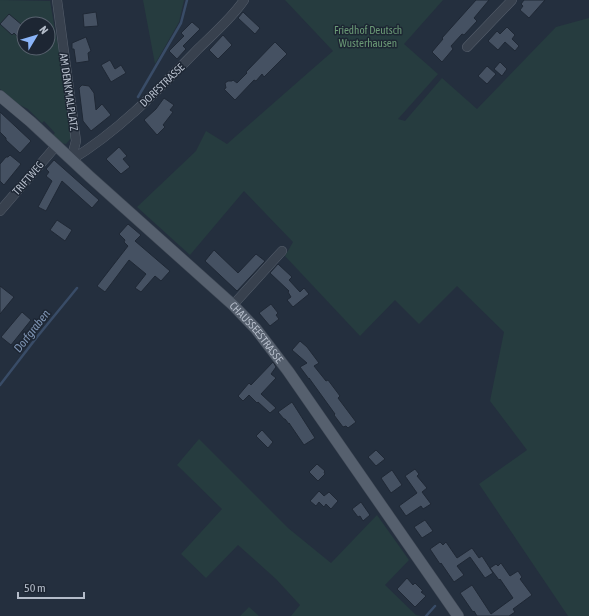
<svg xmlns="http://www.w3.org/2000/svg" width="589" height="616" font-family="'Asap Condensed',sans-serif">
<style>
.green{fill:#263c3f;fill-rule:evenodd}
.lines{fill:none;stroke-linecap:round;stroke-linejoin:round}
.stream{stroke:#394c67;stroke-width:2.5}
.building{fill:#455162;stroke:#1f2835}
.minor-casing{stroke:#565f6c;stroke-width:10}
.major-casing{stroke:#414a57;stroke-width:12}
.minor{stroke:#38414e;stroke-width:9}
.major{stroke:#56606e;stroke-width:11}
.labels{text-anchor:middle;dominant-baseline:central;stroke-width:3;stroke-linejoin:round;paint-order:stroke}
.park-label{font-size:11px;fill:#6b9a76;stroke:#1d2633}
.street-label{font-size:11px;fill:#b4bcc9;stroke:#1d2633}
.water-label{font-size:12px;font-style:italic;fill:#7c92b1;stroke:#1d2633}
</style>
<rect width="100%" height="100%" fill="#242f3e"/>
<path class="green" d="M0,0l50,1 5,30 5,23 11,84 -5,6 -5,-1 -8,-8 2,-2 -11,-12 -2,2 -14,-14 -10,-5 -18,-15zM24,24h24v24h-24z
M143,0h41l-5,22 -24,42z
M285,0h158l-39,44 34,30 -40,45 7,2 37,-43 35,31 79,-82 33,-9v598h-21l-89,-132 48,-34 -37,-49 14,-69 -47,-46 -38,38 -24,-24 -35,36 -75,-80 8,-14 -49,-51 -54,64 -53,-48 59,-56 10,-20 21,13 106,-93z
M199,439l89,89 43,35 46,-48 32,45 -24,25 31,30 5,1h-130l9,-11 -24,-26 -38,-34 -32,33 -25,-24 41,-45 -45,-44z
M249,607l10,9h-19z"/>
<g class="lines">
<path class="stream" d="M138,97l43,-74 6,-23
M0,385l37,-48 40,-49
M426,616l9,-10"/>
</g>
<path class="building" d="M476,0h13l-15,18 3,3 -13,14 -2,-1 -11,12 2,3 -11,13 -10,-10 11,-13 -1,-1z
M524,0h21l-16,18 -9,-8 3,-4 -2,-2z
M96,12l2,14 -14,1 -1,-13z
M243,12l17,16 -5,6 -17,-16z
M9,14l13,11 -1,1 3,3v14l-10,-10 -2,2 -12,-11z
M192,22l8,7 -17,17 3,3 -9,10 -8,-8 15,-15 -3,-3z
M507,27l8,8 -3,4 7,7 -4,5 -10,-9 -7,8 -10,-9 9,-10 3,3z
M223,35l9,10 -14,14 -9,-9z
M86,37l5,14 -3,2 1,8 -13,2 -2,-14h-2v-6z
M275,42l12,12 -23,23 -2,-3 -6,7 -2,-1 -19,20 -11,-11 2,-1 -1,-5 3,-2h4l1,-1 4,3 10,-10 -1,-1z
M110,60l5,9 6,-4 5,8 -15,9 -10,-17z
M500,62l7,7 -5,7 -8,-7z
M487,66l9,8 -9,10 -9,-8z
M82,85l7,1 5,7 2,17 6,-6 9,11 -20,16 -8,-10 -4,-33z
M164,98l10,7 -4,5 3,2 -10,13 2,2 -8,8 -13,-15 12,-11z
M0,112l31,29 -11,12 -14,-13v-2l-6,-6z
M119,147l8,9 -4,3 7,8 -9,7 -15,-15z
M10,155l11,9 -17,21 -4,-4v-17l6,-7h2z
M54,160l45,40 -7,8 -30,-27 -16,30 -8,-4 14,-26 -6,-5 3,-4 -3,-3z
M57,220l15,10 -7,11 -15,-11z
M128,224l13,11 -6,6 35,30 -9,10 -6,-5 -14,16 -6,-4 11,-14 -17,-14 -24,32 -8,-6 31,-40 -4,-4 1,-2 -6,-6z
M214,250l24,23 18,-19 9,7 -28,30 -32,-30z
M278,264l14,13 -3,3 11,12 4,-4 5,6 -16,13 -6,-7 4,-3 -3,-5 1,-1 -19,-18z
M0,286l14,11 -14,17z
M271,304l7,9 -2,2 3,4 -9,7 -11,-13z
M22,312l9,8 -20,25 -10,-8z
M300,341l7,6 12,16 -5,3 12,15 2,-1 12,16 -2,2 18,24 -8,6 -2,-2 -3,1 -9,-12 1,-1 -26,-36v1l-9,-12 7,-4 -15,-13z
M273,362l3,5 -5,7 5,4 -15,16 15,14 -6,5 -12,-11 -1,1 -8,-8 -6,6 -5,-5 11,-13 2,2z
M292,402l23,36 -11,7 -15,-22v1l-4,-5h-1l-6,-7z
M262,430l11,12 -5,6 -12,-12z
M376,450l9,9 -9,7 -8,-9z
M317,464l8,7 -1,1 1,2 -7,7 -9,-9z
M415,469l4,5 -2,2 10,12 -5,4 9,12 -8,5 -2,-3 -15,10 -7,-10 18,-13 -12,-17z
M392,470l10,15 -11,8 -10,-15z
M319,491l5,5 5,-4 9,9 -7,8 -5,-5 -2,3 -5,-5 -3,4 -6,-5z
M361,502l9,13 -7,6 -3,-5 -2,1 -6,-8z
M425,520l8,11 -11,7 -8,-11z
M440,542l3,3 3,-3 11,16 15,-10 7,10 3,-2 11,17 -8,5 -15,-21 -13,9 7,9 -10,7 -13,-19 -1,1 -10,-15z
M501,563l9,13 8,-5 4,6 -2,2 12,16 -19,14 2,3 -6,4h-32l-3,-5 -1,1 -13,-19 12,-8 19,29 22,-16 -13,-19 -1,1 -9,-12 6,-4 2,2z
M407,578l6,7 2,-2 8,8 -2,1 5,4 -11,11 -18,-18z"/>
<g class="lines">
<defs>
<path id="minor" d="M57,0l19,141 -5,19
M467,47l45,-47
M71,160c48,-29 88,-71 127,-111 15,-15 34,-31 46,-49
M0,211l56,-65
M233,305l49,-54"/>
<g id="major">
<path id="s1" d="M0,96l31,26 58,54 144,129 23,24 32,42 170,245"/>
</g>
</defs>
<use href="#minor" class="minor-casing"/>
<use href="#major" class="major-casing"/>
<use href="#minor" class="minor"/>
<use href="#major" class="major"/>
</g>
<g class="labels">
<g class="park-label">
<text x="368" y="30">Friedhof Deutsch<tspan x="368" dy="13">Wusterhausen</tspan></text>
</g>
<g class="street-label">
<text transform="translate(162 85) rotate(-44)">DORFSTRASSE</text>
<text transform="translate(69 92) rotate(82)">AM DENKMALPLATZ</text>
<text transform="translate(28 178) rotate(-49)">TRIFTWEG</text>
<text stroke="none"><textPath href="#s1" startOffset="349">CHAUSSEESTRASSE</textPath></text>
</g>
<g class="water-label">
<text transform="translate(32 331) rotate(-52)">Dorfgraben</text>
</g>
</g>
<g transform="translate(36 36) rotate(52)"><circle r="19" fill="#1d2633" stroke="#59626f"/>
<path d="M0-3L7 15L0 10L-7 15Z" fill="#8ab4f8"/>
<text y="-6" font-size="11" font-weight="bold" text-anchor="middle" fill="#b4bcc9">N</text>
</g>
<path d="M18 592v6h66v-6" fill="none" stroke="#b4bcc9" stroke-width="2"/>
<text x="24" y="592" font-size="12" fill="#b4bcc9" stroke="#1d2633" stroke-width="3" paint-order="stroke">50 m</text>
</svg>
